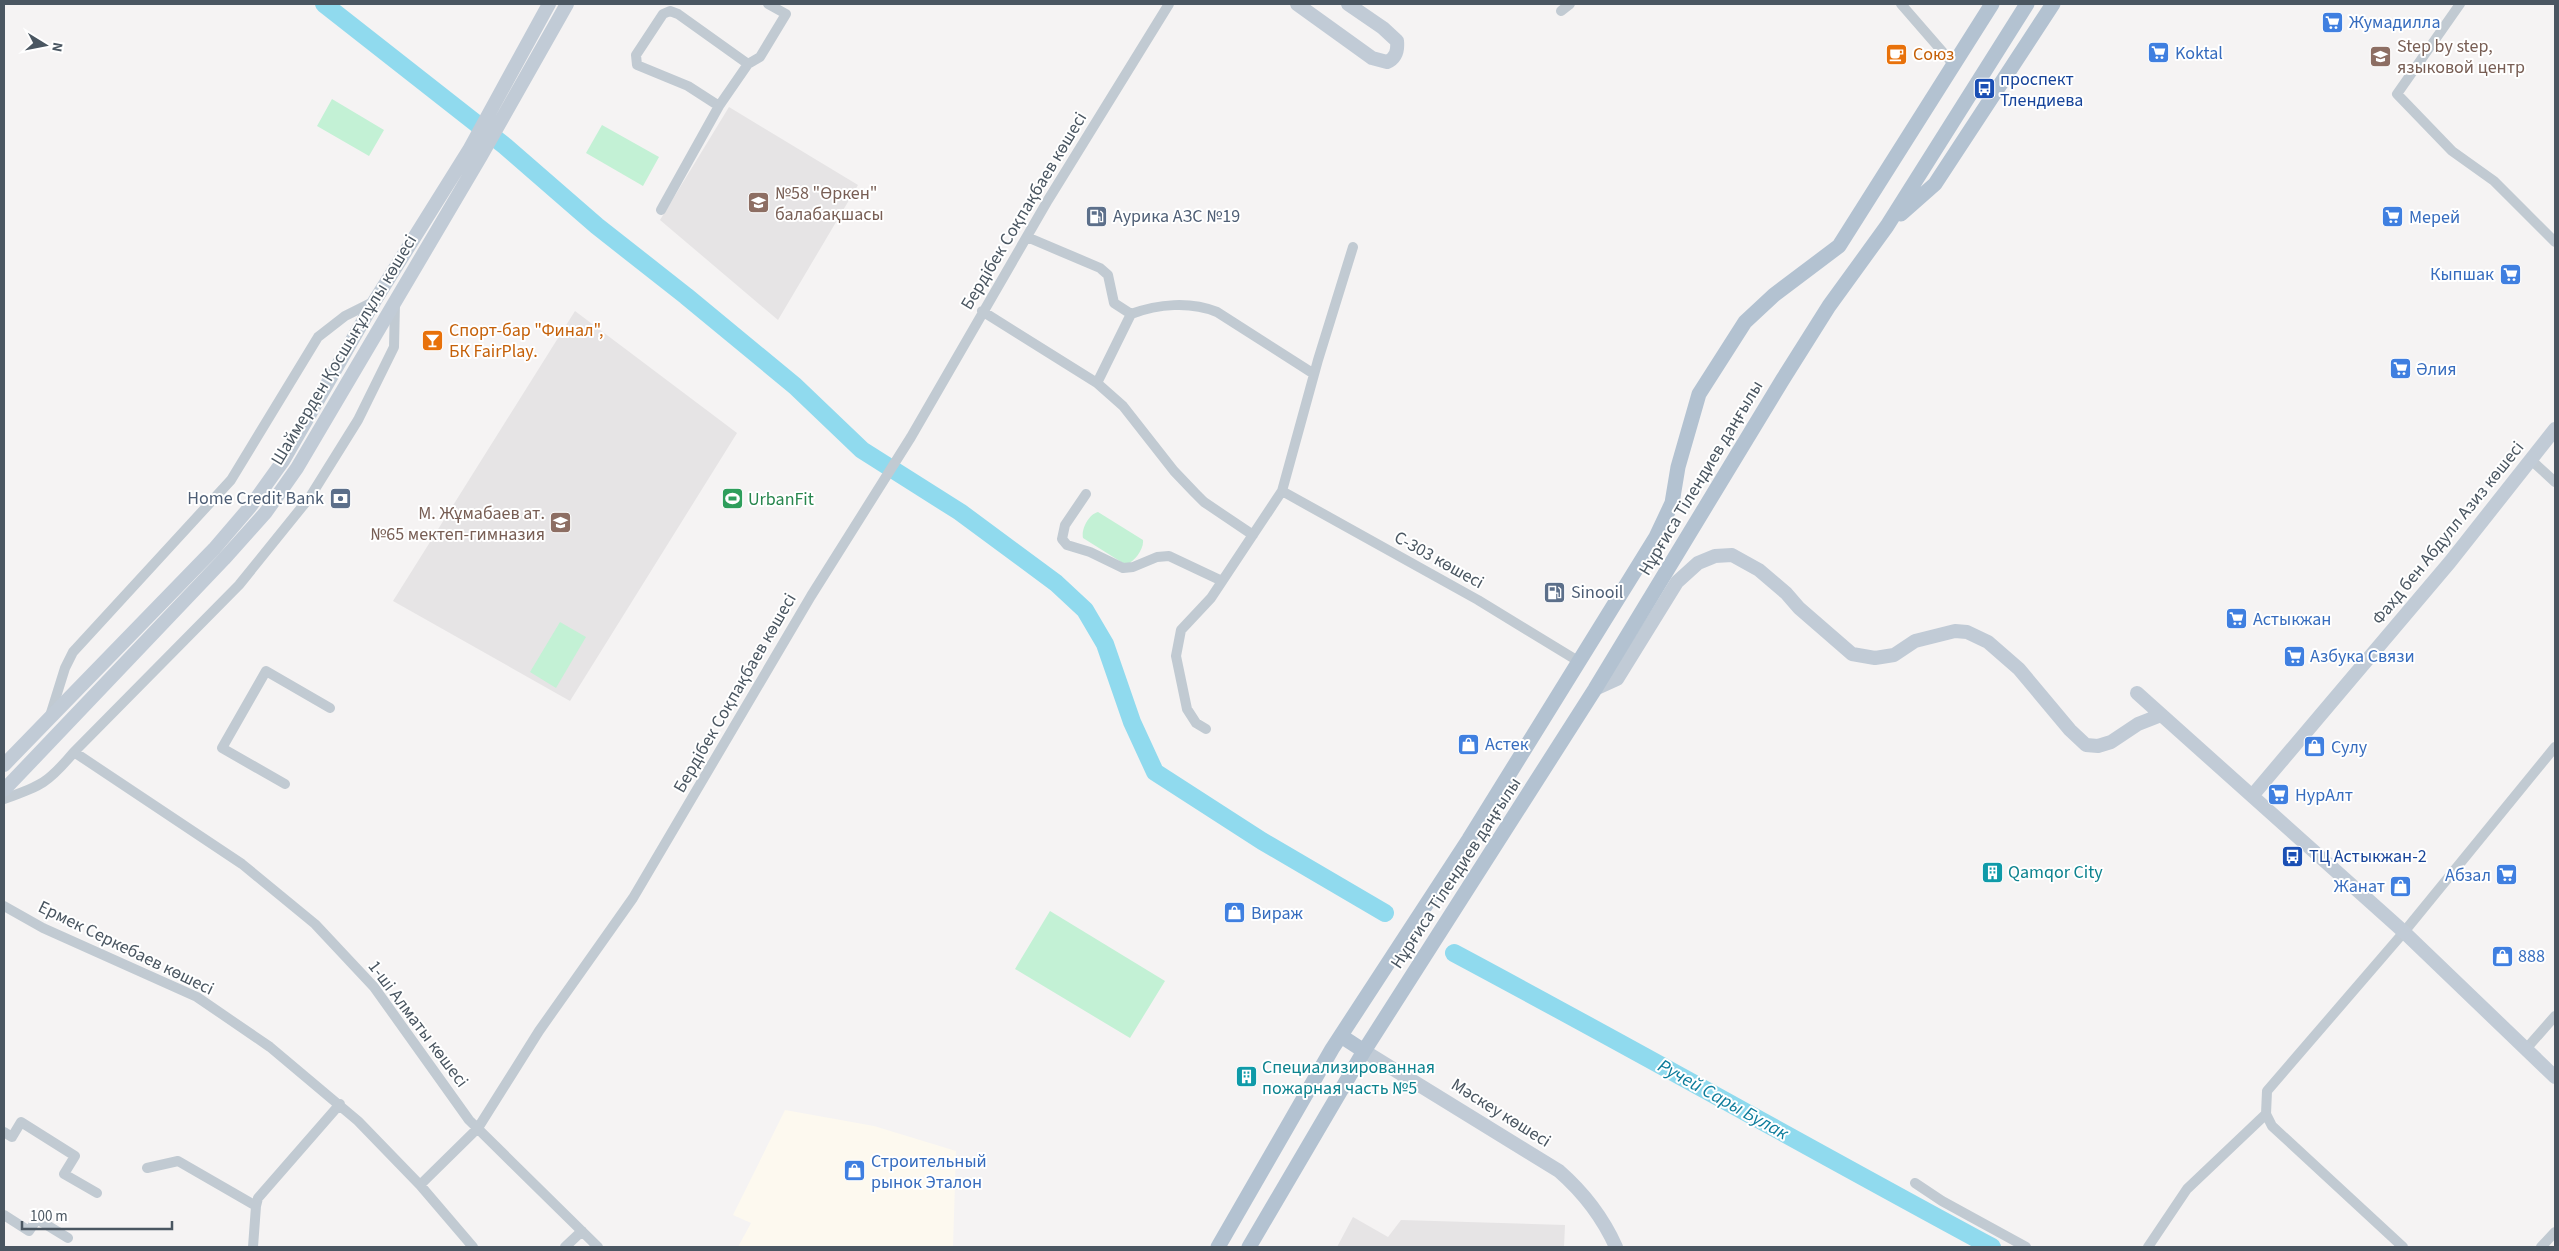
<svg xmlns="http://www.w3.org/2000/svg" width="2559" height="1251" font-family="'Source Sans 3',sans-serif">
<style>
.commercial{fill:#fdf9ef}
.education{fill:#e6e4e5}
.green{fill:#c3f1d5}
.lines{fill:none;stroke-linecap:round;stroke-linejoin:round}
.river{stroke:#90daee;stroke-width:18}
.street{stroke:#c1cad2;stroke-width:10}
.secondary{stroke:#c1cbd6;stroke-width:14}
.primary{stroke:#b3c2d1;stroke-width:15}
.labels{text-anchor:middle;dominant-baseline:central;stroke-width:4;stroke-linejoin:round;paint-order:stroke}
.shop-label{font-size:18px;fill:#366cbe;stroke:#fff;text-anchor:start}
.education-label{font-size:18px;fill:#785e54;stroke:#fff;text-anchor:start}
.food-label{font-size:18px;fill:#c56008;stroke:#fff;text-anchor:start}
.transit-label{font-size:18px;fill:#164399;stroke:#fff;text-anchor:start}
.street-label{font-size:18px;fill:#4a5661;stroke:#fff}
.service-label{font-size:18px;fill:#4e5e75;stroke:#fff;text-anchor:start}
.leisure-label{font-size:18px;fill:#27864d;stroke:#fff;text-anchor:start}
.culture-label{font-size:18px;fill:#0d838f;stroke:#fff;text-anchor:start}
.water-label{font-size:19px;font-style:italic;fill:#0c7c9b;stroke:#fff}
</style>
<rect width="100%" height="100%" fill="#f5f3f3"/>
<path class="commercial" d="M785,1110l89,16 82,25 -3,96h-215l13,-24 -18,-8z"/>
<path class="education" d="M729,107l129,78 -80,135 -118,-100z
M575,311l162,122 -167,268 -177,-100z
M1353,1217l35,20 13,-17 164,5 -1,22h-227z"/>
<path class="green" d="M332,99l52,31 -15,26 -52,-30z
M602,125l57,32 -16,29 -57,-33z
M1098,512l45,28c1,9 -8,21 -17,25l-43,-27c-2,-9 6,-24 15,-26z
M560,622l26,15 -30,51 -26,-16z
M1050,911l115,70 -35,57 -115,-69z"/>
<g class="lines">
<path class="river" d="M324,4l181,142 92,80 89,70 109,90 67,64 98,62 96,71 29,27 20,34 27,78 23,50 107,69 123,72
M1454,953c180,96 358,197 538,294"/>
<path class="street" d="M1901,4l53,61
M2460,4l-63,90 55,57 42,30 61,61
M1561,11l9,-7
M719,106l-31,-20 -51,-21 -1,-10 27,-41 7,-3 8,3 70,50
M661,210l58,-104 29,-42 12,-7 26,-43 -18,-10
M1027,237l73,31 8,7 6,28 17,11
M982,311l115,72 26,23 51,65 21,22 9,9 49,33
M1097,383l34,-69c27,-10 59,-13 86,-2l97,62
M2531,460l24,22
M1282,491l196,109 100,61
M1086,494l-21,31 -3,14 5,6 23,7 33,16 10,-1 24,-10 12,-1 53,25
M50,716l15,-48 8,-16 158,-172 87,-143 27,-21 28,-14
M1206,729l-10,-6 -9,-14 -11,-53 5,-26 30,-32 71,-107 36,-131 35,-113
M74,752l168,112 73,60 59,63 95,133 129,127
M285,784l-63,-36 44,-77 64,37
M4,799c37,-13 44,-16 70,-47l165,-167 71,-88 48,-77 36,-73 1,-44
M4,906l39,22 154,69 73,50 88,74 62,64 53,62
M2526,1049l29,-33
M4,1132l8,5 9,-15 54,34 -11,18 33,19
M147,1168l31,-7 78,45 -3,41
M1915,1183l27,18 84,46
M420,1185l58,-57 61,-97 94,-133 178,-302 100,-159 137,-237 121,-196
M256,1206l2,-8 82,-94
M4,1215l25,16 8,-12 31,19
M565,1247l17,-16
M2148,1247l39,-58 79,-75
M2403,1247l-131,-121 -6,-12 1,-23 137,-159 151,-185
M2541,1247l14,-15"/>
<path class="secondary" d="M1297,4l75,54 15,4c9,-4 11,-11 10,-21l-14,-13 -35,-24
M1595,689l22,-10 60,-97 21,-19 17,-7 17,-1 27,15 27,23 13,15 53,46 23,4 19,-3 21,-14 40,-10 12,1 21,10 31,27 51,61 16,15 12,1 13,-4 27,-18 23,-9
M2137,693l267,239 151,145
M4,765l210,-216 36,-42 33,-46 91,-159 95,-152 80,-146
M4,790l220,-231 42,-47 31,-44 184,-312 86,-152
M2252,796l198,-234 105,-133
M1364,1051l195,120c24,21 44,47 57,76"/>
<path class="primary" d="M1901,214l34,-30 118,-180
M1341,1036l23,15
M1218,1247l114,-198 137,-210 187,-302 16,-34 6,-36 21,-73 46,-72 29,-27 65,-49 153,-242
M1249,1247l115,-196 231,-362 188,-310 46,-73 58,-80 140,-222"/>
</g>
<defs>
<symbol id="supermarket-square" viewBox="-11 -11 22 22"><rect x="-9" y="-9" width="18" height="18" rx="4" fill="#3f7fe0" stroke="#fff"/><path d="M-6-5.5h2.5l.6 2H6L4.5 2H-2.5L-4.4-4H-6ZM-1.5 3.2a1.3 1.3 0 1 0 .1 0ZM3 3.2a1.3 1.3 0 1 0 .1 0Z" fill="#fff"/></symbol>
<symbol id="cafe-square" viewBox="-11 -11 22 22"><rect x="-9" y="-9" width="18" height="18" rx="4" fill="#e8710a" stroke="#fff"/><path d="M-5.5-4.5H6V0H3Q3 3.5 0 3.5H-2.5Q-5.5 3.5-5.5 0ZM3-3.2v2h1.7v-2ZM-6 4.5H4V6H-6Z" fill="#fff"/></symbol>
<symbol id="school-square" viewBox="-11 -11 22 22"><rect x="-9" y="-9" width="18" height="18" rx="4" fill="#8d6e63" stroke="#fff"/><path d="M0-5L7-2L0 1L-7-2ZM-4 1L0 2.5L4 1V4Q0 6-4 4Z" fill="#fff"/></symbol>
<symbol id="bus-square" viewBox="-11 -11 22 22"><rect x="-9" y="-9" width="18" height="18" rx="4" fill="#1a4fb4" stroke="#fff"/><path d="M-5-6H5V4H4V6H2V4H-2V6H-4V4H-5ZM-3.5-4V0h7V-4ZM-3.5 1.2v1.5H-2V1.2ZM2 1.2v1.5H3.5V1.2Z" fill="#fff"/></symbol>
<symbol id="fuel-square" viewBox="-11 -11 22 22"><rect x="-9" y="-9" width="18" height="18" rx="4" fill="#5c6f8a" stroke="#fff"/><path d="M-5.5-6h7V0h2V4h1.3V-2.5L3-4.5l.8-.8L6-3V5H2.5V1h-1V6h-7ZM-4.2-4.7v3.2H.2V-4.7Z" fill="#fff"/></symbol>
<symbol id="bar-square" viewBox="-11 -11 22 22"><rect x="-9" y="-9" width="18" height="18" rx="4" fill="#e8710a" stroke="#fff"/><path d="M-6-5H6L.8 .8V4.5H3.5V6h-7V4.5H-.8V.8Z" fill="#fff"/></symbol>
<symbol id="bank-square" viewBox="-11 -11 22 22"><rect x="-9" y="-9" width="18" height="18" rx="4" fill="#5c6f8a" stroke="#fff"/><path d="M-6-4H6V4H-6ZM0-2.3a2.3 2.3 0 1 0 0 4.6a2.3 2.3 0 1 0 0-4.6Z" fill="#fff"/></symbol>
<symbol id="stadium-square" viewBox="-11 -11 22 22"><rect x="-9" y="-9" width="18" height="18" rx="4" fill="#2e9e5b" stroke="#fff"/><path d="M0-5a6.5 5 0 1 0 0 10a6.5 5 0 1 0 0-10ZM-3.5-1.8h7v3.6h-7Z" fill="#fff"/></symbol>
<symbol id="shop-square" viewBox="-11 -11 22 22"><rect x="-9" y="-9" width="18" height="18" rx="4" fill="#3f7fe0" stroke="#fff"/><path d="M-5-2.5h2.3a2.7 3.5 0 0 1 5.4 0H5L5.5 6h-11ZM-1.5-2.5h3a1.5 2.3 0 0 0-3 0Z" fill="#fff"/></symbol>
<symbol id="building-square" viewBox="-11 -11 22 22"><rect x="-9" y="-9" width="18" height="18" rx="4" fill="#0f9aa8" stroke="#fff"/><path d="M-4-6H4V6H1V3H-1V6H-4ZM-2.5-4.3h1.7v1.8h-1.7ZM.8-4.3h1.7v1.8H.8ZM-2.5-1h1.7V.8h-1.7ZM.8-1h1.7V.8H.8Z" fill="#fff"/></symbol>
</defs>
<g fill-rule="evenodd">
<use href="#supermarket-square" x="2320" y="10" width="25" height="25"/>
<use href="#supermarket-square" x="2146" y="40" width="25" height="25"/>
<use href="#cafe-square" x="1884" y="42" width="25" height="25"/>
<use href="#school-square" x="2368" y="44" width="25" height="25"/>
<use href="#bus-square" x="1972" y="76" width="25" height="25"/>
<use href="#school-square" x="746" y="190" width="25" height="25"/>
<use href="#fuel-square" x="1084" y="204" width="25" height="25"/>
<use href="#supermarket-square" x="2380" y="204" width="25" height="25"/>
<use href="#supermarket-square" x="2498" y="262" width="25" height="25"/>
<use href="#bar-square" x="420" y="328" width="25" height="25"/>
<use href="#supermarket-square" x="2388" y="356" width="25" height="25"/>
<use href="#bank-square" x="328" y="486" width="25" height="25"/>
<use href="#stadium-square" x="720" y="486" width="25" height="25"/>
<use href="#school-square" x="548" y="510" width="25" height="25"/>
<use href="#fuel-square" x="1542" y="580" width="25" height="25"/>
<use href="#supermarket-square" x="2224" y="606" width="25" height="25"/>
<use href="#supermarket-square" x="2282" y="644" width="25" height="25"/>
<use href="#shop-square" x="1456" y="732" width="25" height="25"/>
<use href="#shop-square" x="2302" y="734" width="25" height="25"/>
<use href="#supermarket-square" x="2266" y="782" width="25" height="25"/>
<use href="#bus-square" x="2280" y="844" width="25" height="25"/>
<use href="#building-square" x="1980" y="860" width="25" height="25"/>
<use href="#supermarket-square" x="2494" y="862" width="25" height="25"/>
<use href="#shop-square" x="2388" y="874" width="25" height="25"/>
<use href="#shop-square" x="1222" y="900" width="25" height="25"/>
<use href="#shop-square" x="2490" y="944" width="25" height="25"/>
<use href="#building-square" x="1234" y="1064" width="25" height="25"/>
<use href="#shop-square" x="842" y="1158" width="25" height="25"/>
</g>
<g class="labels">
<g class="shop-label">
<text x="2349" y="22">Жумадилла</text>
<text x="2175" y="53">Koktal</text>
<text x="2409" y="217">Мерей</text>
<text x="2494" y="274" text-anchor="end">Кыпшак</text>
<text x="2416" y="369">Әлия</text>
<text x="2253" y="619">Астыкжан</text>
<text x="2310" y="656">Азбука Связи</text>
<text x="1485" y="744">Астек</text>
<text x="2331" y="747">Сулу</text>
<text x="2295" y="795">НурАлт</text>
<text x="2491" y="875" text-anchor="end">Абзал</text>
<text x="2385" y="886" text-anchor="end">Жанат</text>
<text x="1251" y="913">Вираж</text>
<text x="2518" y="956">888</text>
<text x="871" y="1161">Строительный<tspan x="871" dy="21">рынок Эталон</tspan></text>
</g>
<g class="education-label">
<text x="2397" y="46">Step by step,<tspan x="2397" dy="21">языковой центр</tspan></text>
<text x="775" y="193">№58 "Өркен"<tspan x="775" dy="21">балабақшасы</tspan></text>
<text x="545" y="513" text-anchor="end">М. Жұмабаев ат.<tspan x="545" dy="21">№65 мектеп-гимназия</tspan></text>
</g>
<g class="food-label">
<text x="1913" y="54">Союз</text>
<text x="449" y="330">Спорт-бар "Финал",<tspan x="449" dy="21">БК FairPlay.</tspan></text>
</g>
<g class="transit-label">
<text x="2000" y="79">проспект<tspan x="2000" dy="21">Тлендиева</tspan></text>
<text x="2309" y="856">ТЦ Астыкжан-2</text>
</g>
<g class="street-label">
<text transform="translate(1024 211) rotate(-59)">Бердібек Соқпақбаев көшесі</text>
<text transform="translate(344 350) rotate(-59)">Шаймерден Қосшығұлұлы көшесі</text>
<text transform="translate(1701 478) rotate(-59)">Нұрғиса Тілендиев даңғылы</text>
<text transform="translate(2448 533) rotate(-51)">Фахд бен Абдулл Азиз көшесі</text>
<text transform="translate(1439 560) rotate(29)">С-303 көшесі</text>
<text transform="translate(735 693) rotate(-60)">Бердібек Соқпақбаев көшесі</text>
<text transform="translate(1456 873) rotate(-57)">Нұрғиса Тілендиев даңғылы</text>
<text transform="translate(126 948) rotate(26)">Ермек Серкебаев көшесі</text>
<text transform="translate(418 1024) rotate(53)">1-ші Алматы көшесі</text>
<text transform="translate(1501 1113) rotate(32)">Мәскеу көшесі</text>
</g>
<g class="service-label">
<text x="1113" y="216">Аурика АЗС №19</text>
<text x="324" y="498" text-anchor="end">Home Credit Bank</text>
<text x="1571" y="592">Sinooil</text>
</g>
<g class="leisure-label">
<text x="748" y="499">UrbanFit</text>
</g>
<g class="culture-label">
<text x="2008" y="872">Qamqor City</text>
<text x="1262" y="1067">Специализированная<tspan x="1262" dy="21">пожарная часть №5</tspan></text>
</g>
<g class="water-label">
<text transform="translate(1723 1100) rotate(29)">Ручей Сары Булак</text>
</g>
</g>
<rect width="2559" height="1251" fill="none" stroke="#4a5661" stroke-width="10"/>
<g transform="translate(45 45) rotate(100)" stroke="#ffffff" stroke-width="4" paint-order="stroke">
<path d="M0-4L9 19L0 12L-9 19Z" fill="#4a5661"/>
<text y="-8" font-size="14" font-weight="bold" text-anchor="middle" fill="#4a5661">N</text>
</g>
<path d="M22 1221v8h150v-8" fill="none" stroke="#4a5661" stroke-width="2.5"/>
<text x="30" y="1221" font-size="15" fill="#4a5661" stroke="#ffffff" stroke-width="4" paint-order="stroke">100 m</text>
</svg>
